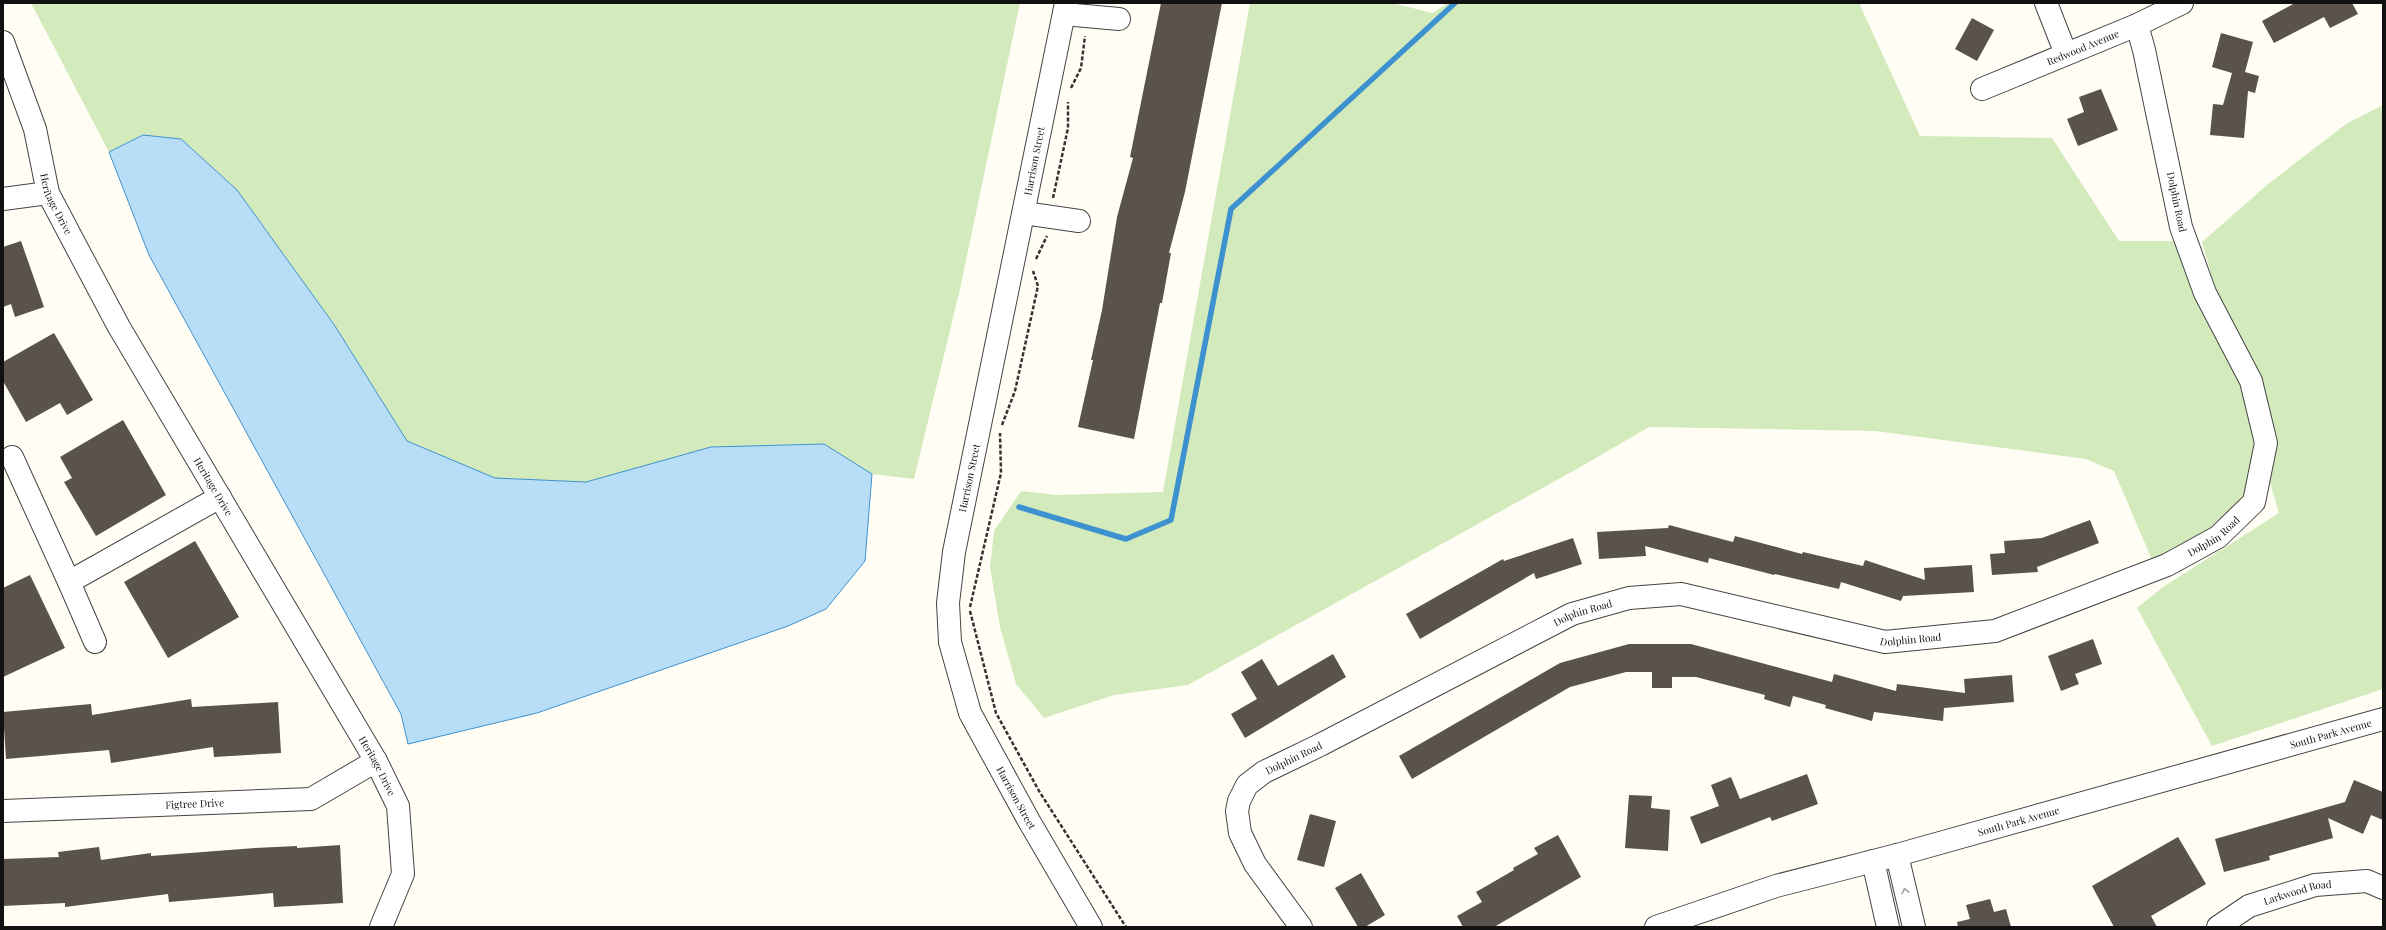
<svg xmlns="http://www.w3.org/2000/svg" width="2386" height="930" font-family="'Playfair Display',serif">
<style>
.green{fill:#d3ebbc}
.water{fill:#b8def7;stroke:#3e91cf}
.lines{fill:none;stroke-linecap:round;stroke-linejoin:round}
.stream{stroke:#3e91cf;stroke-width:5.5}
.building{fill:#5a524d}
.minor-casing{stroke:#444;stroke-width:24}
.path{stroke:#333;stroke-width:2.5;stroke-dasharray:4 2;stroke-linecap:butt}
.minor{stroke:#fff;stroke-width:22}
.oneway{stroke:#a0a0a0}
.labels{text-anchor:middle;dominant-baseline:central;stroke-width:4;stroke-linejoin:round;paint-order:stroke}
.street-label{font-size:10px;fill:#111;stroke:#fff}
</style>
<rect width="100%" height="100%" fill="#fffdf4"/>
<path class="green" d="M31,3h989l-60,286 -46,190 -42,-5 -48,-30 -113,3 -125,35 -91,-4 -89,-37 -71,-115 -98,-136 -56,-51 -38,-4 -34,17z
M1250,3h142l41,10 15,-10h411l61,133 132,2 67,103h56l19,56 47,89 14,58 -11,54 -32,31 -60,31 -38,-89 -28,-12 -211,-28 -226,-4 -65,38 -396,220 -74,10 -70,23 -28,-34 -16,-57 -10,-60 4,-36 27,-40 36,4 106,-3z
M2383,105v584l-171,57 -75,-138 26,-21 116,-74 -10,-34 8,-39 -16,-62 -45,-86 -14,-50 65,-57 79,-61z"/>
<path class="water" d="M143,135l38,4 56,51 98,136 72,115 88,37 91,4 125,-35 113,-3 48,30 -7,87 -39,48 -38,17 -251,87 -129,31 -7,-30 -252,-459 -40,-103z"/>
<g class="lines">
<path class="stream" d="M1019,507l107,32 45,-19 60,-311 224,-206"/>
</g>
<path class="building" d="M1161,3h61l-37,189 -16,61h2l-9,50h-2l-26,136 -56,-12 15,-67h-2l11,-50 15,-93 16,-59 -3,-1z
M2295,3h57l6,11 -28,14 -6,-11 -50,26 -12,-22z
M1972,18l22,12 -17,31 -22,-12z
M2221,33l32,9 -8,30 14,4 -4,17 -7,-2 -4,47 -34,-3 3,-31 10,1 9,-32 -20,-6z
M2101,89l17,41 -40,16 -11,-27 17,-7 -5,-15z
M21,241l23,66 -29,10 -4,-13 -8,3v-60z
M54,333l39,67 -26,15 -7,-12 -34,19 -23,-41v-19z
M123,420l43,75 -70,41 -32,-54 8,-4 -12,-21z
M2090,520l9,23 -62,24 1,5 -46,3 -2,-21 15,-1 -1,-12 38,-3z
M1669,525l64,17 2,-6 67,18 1,-2 60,14 2,-6 60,20 -1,-12 48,-3 2,27 -71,4 -2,5 -60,-19 -2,7 -64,-15 -1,1 -65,-17 -1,5 -63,-17 1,10 -47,3 -2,-27 71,-4z
M1573,538l9,26 -46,15 -2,-6 -114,66 -14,-25 97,-55 1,2z
M195,541l44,76 -71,41 -44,-76z
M30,575l35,73 -62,29v-89z
M2093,639l9,25 -27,10 4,10 -18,7 -13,-35z
M1629,644h62l141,38 2,-8 62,17 1,-7 68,9 -1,-14 48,-4 2,27 -70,6 -1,13 -69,-9 -2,9 -47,-13 1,-3 -33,-9 -3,11 -26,-8 1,-4 -69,-18h-24v11h-20v-16h-26l-56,15 -158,92 -13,-23 161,-93z
M1333,654l13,23 -101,61 -14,-24 26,-15 -16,-27 21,-13 16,27z
M191,699l1,8 86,-5 3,51 -67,4 -1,-10 -102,16 -2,-13 -103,9 -3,-47 88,-8 1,11z
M1807,774l11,30 -46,17 -2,-4 -69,27 -11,-27 29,-11 -8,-21 20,-8 9,22z
M2354,780l29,12v28l-12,-5 -8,19 -35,-16 5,20 -64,18 1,4 -46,12 -9,-33 130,-37z
M1629,795l23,1 -1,12 19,2 -2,41 -43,-3z
M1310,814l26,7 -12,46 -27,-7z
M1558,835l23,42 -87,50h-31l-6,-11 25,-14 -6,-10 38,-22 -1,-2 25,-14 -4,-6z
M2178,837l28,47 -55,32 6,11h-43l-22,-41z
M340,845l3,58 -69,4 -1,-14 -104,9 -1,-8 -103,13v-4l-62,3v-47l56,-2 -1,-5 41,-5 2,13 50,-7v3l104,-8 42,-2v2z
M1361,873l24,42 -20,12h-7l-23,-39z
M1990,899l4,13 12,-3 5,18h-53l-1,-5 13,-3 -4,-14z"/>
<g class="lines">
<defs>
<g id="minor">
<path id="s1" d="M1066,3l-112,549 -6,51 2,39 20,71 59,108 62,106"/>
<path d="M2046,3l20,51"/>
<path d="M1064,14l55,5"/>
<path id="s2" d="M3,42l32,87 13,64 30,57 41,77 257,434 22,45 5,68 -22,53"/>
<path id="s3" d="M1982,89l155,-64 45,-22"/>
<path d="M3,199l45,-6"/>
<path d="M1024,213l55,8"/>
<path d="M12,457l57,125 151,-85"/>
<path d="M69,582l26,60"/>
<path id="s4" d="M3,811l308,-12 65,-38"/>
<path d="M1897,855l17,72"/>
<path d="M1873,861l15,66"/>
<path id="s5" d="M1301,927l-46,-63 -15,-31 -3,-22 2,-10 8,-16 17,-13 56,-27 252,-131 57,-16 52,-4 204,48 110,-11 172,-66 51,-28 36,-35 12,-59 -15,-62 -46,-88 -24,-66 -37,-177 -7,-25"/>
<path id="s6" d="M1656,927l120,-41 121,-31 486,-136"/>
<path id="s7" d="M2218,927l31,-21 66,-21 52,-4 16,7"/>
</g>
</defs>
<use href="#minor" class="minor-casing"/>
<path class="path" d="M1071,88l10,-20 4,-32
M1053,198l15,-70v-26
M1036,259l11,-23
M1002,425l13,-34 23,-105 -5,-15
M970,607l31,-134 -1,-40
M970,611l26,102 43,78 87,136"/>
<use href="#minor" class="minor"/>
</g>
<defs><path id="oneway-chevron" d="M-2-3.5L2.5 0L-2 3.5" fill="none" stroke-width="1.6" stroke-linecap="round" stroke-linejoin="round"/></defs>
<use class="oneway" href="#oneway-chevron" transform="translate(1905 891) rotate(-103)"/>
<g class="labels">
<g class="street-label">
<text stroke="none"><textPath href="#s3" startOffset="109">Redwood Avenue</textPath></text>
<text transform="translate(1034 161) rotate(-79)">Harrison Street</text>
<text transform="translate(2177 202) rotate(78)">Dolphin Road</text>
<text stroke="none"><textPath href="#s2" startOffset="171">Heritage Drive</textPath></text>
<text transform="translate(969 478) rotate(-78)">Harrison Street</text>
<text stroke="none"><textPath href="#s2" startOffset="495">Heritage Drive</textPath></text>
<text stroke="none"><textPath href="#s5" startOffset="1201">Dolphin Road</textPath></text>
<text stroke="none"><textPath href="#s5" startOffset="541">Dolphin Road</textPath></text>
<text stroke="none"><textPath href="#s5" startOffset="877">Dolphin Road</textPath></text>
<text stroke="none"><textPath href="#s6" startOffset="702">South Park Avenue</textPath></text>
<text stroke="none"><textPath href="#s5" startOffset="217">Dolphin Road</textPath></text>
<text stroke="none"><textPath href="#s2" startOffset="819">Heritage Drive</textPath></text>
<text stroke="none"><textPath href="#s1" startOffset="821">Harrison Street</textPath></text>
<text stroke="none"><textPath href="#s4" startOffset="192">Figtree Drive</textPath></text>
<text stroke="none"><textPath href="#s6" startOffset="378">South Park Avenue</textPath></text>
<text stroke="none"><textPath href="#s7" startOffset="88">Larkwood Road</textPath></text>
</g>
</g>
<rect width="2386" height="930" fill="none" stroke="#111111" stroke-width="8"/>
</svg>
